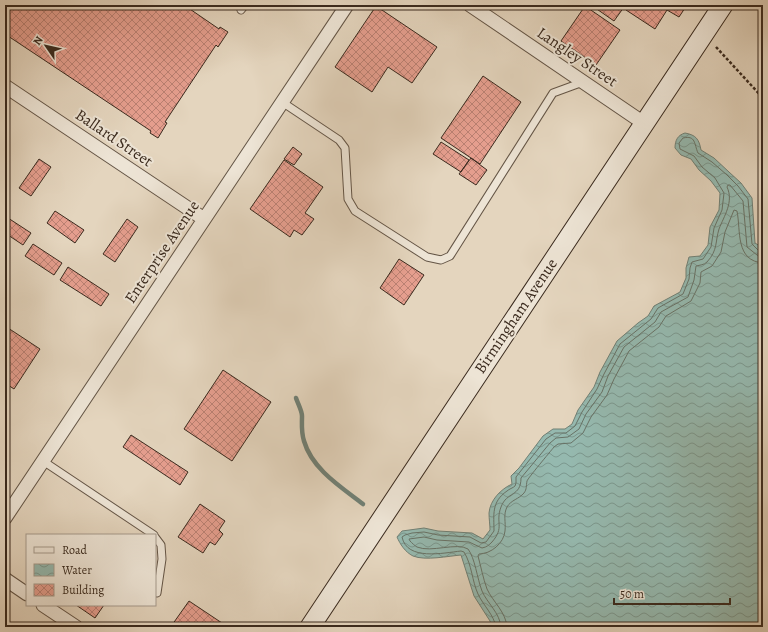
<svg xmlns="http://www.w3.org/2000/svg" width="768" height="632" font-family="Alegreya,serif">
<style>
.water{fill:url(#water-waves);stroke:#718075}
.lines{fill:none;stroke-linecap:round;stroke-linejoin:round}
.shore{stroke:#687266;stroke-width:1}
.stream{stroke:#718075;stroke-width:4.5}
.building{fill:url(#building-cross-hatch);stroke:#3a2a1e}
.service-casing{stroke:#645546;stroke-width:9}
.minor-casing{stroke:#645546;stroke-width:15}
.secondary-casing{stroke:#3a2a1e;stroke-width:21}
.path{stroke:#3a2a1e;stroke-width:2.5;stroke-dasharray:3 2;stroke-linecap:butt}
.service{stroke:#ede4d5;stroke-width:7}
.minor{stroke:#ede4d5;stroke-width:13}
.secondary{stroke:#ede4d5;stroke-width:19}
.labels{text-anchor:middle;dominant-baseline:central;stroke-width:4;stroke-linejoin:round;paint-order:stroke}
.street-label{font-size:16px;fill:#3a2a1e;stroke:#ede4d5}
</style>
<defs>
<pattern id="water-waves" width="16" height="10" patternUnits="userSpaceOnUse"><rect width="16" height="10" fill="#95b9af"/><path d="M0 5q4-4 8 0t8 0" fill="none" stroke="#7b978e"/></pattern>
<pattern id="building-cross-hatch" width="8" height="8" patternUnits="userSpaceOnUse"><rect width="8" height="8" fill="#e59e8e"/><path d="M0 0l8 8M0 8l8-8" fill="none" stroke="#bb8173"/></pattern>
</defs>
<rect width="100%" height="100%" fill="#e4d5be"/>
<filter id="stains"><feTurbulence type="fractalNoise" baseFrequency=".005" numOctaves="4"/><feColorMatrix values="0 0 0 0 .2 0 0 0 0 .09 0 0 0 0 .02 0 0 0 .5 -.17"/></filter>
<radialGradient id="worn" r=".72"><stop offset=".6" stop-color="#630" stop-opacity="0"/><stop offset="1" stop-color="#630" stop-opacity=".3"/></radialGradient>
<path class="water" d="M685,133c11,2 14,6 16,17l13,8 15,14 12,11 11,15 3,45 8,5v379h-271l-2,-6 -16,-25 -13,-41c-12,1 -36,6 -48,1 -8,-4 -13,-12 -16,-19l5,-6 22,-3 14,3 34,2 11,6 7,-9c0,-5 -1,-11 -1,-17 1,-13 12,-24 23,-29l-1,-8 8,-8 24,-32 10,-7h12l7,-5 6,-14 16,-23 6,-15 17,-31 21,-18 10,-7 6,-10 26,-14 6,-14v-10l3,-11 11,-1 8,-11 2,-18 9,-17 1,-17 -9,-12 -12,-11 -8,-11 -10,-4 -6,-7c0,-8 3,-13 10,-15z"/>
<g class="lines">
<path class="shore" d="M496,627c-2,-12 -13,-22 -18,-33 -6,-13 -6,-29 -14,-42l-3,-1c-18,2 -54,10 -59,-14l3,-2 7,-2 12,-1 14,3 32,2 11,6 5,-1 8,-11c0,-16 -3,-29 13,-40 2,-2 6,-3 8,-5l1,-3v-6l30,-38 9,-6h11l9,-7 7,-14 15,-23 7,-15 16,-30 31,-25 7,-11 25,-14 6,-15 1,-11 2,-6 11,-3 8,-12 3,-19 8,-18 2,-17 -9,-15 -13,-11 -8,-11 -14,-7 -1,-6 4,-5c13,-3 11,6 15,15l14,9 15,13 11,11 10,13 4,45 7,7h4
M501,627c-1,-14 -14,-24 -19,-36 -5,-13 -7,-33 -14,-42 -11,-7 -37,4 -51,-2 -2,-1 -5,-4 -7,-6l-1,-2 15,-2 13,3 32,2 13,6c5,-1 7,-3 10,-6 13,-15 3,-19 9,-35 6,-16 20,-10 20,-29l29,-35 6,-5 12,-1 11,-8 7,-15 16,-22 6,-16 16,-29 31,-25 6,-10 27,-15 6,-17 2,-14c4,-1 8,-1 11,-4 11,-12 8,-20 12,-33 5,-13 15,-27 8,-42l1,-2h2l13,16 4,46 10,8 6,2
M507,627c-1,-15 -14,-25 -20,-38 -4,-11 -6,-22 -9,-33l1,-2c12,0 25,-11 26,-23 1,-9 -2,-16 2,-24 4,-7 12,-8 17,-14 3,-4 2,-7 3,-12 1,-3 23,-29 27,-34l4,-3 13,-1 12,-10 8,-16 16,-22 7,-16 15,-28 30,-24 7,-11 25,-15 9,-18 1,-11 11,-6 9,-14 4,-20 9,-22 3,1c4,20 -2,50 26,52"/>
<path class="stream" d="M296,398c2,6 6,13 6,18 0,10 -1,15 2,25 8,28 37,46 59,63"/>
</g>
<path class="building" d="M5,5h179l35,24 1,-2 8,5 -10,15 -2,-2 -51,77 2,1 -9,15 -8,-5 1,-2 -146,-97z
M591,5h29l4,2 -10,14z
M630,5h57l-8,12 -12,-7 -12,19 -29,-19z
M376,6l61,41 -25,36 -24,-16 -16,25 -37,-25z
M585,6l35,24 -24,35 -35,-24z
M483,76l38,26 -41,62 -39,-26z
M441,142l28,18 -8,12 -28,-18z
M293,147l9,7 -8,11 -10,-6z
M471,158l16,12 -11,15 -17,-11z
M39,159l12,8 -20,29 -12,-8z
M284,160l39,27 -18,26 9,6 -12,16 -8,-5 -4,7 -40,-28z
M55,211l29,19 -9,13 -28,-20z
M5,216l26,17 -8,12 -18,-12z
M127,219l11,8 -23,35 -12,-8z
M33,244l29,19 -8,12 -29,-19z
M399,259l25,16 -20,30 -24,-17z
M68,267l41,27 -8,12 -41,-26z
M5,326l35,23 -26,40 -9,-6z
M223,370l48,32 -39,59 -48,-32z
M131,435l57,37 -8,13 -57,-38z
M200,504l25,17 -6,9 4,4 -8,11 -5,-3 -7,11 -25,-16z
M189,601l39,26h-52l-4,-2z
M76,605h28l-9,13z"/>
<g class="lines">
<defs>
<path id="service" d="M241,10l4,-5
M282,102l57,38 6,8 3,51 7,12 72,46 14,3 9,-4 103,-163 30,-11
M43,461l111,74
M155,537l6,8 1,14 -5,34"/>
<path id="minor" d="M470,5l175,119
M5,86l199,133
M5,518l342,-513
M5,579l22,15
M43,605l33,22"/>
<path id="secondary" d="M310,627l413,-622"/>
</defs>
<use href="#service" class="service-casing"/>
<use href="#minor" class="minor-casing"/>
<use href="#secondary" class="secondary-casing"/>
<path class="path" d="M716,47l47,51"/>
<use href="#service" class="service"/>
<use href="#minor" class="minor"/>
<use href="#secondary" class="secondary"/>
</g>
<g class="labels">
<g class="street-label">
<text transform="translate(577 57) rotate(34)">Langley Street</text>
<text transform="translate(114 138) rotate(34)">Ballard Street</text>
<text transform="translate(162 252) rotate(-56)">Enterprise Avenue</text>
<text transform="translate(516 316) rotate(-56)">Birmingham Avenue</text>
</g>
</g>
<rect width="768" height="632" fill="none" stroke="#e4d5be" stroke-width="20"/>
<rect x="6" y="6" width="756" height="620" fill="none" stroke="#3a2a1e" stroke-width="2"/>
<rect x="10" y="10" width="748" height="612" fill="none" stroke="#3a2a1e"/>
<rect x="26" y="534" width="130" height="72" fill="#ede4d5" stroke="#a59a8c"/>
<rect x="34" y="547" width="20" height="6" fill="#ede4d5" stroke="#a59a8c"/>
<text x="62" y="554" font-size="12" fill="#3a2a1e">Road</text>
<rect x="34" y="564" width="20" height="12" fill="url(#water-waves)" stroke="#a59a8c"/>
<text x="62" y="574" font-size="12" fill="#3a2a1e">Water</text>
<rect x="34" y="584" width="20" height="12" fill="url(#building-cross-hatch)" stroke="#a59a8c"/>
<text x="62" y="594" font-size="12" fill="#3a2a1e">Building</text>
<g transform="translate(46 46) rotate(304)" stroke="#ede4d5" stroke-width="3" paint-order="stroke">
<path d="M0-3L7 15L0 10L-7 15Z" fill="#3a2a1e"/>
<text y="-6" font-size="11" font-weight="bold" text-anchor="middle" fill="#3a2a1e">N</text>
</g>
<path d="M614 598v6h116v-6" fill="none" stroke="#3a2a1e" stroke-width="2"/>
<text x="620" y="598" font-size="12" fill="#3a2a1e" stroke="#ede4d5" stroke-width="3" paint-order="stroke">50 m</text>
<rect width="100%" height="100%" filter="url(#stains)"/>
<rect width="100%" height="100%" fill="url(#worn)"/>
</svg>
